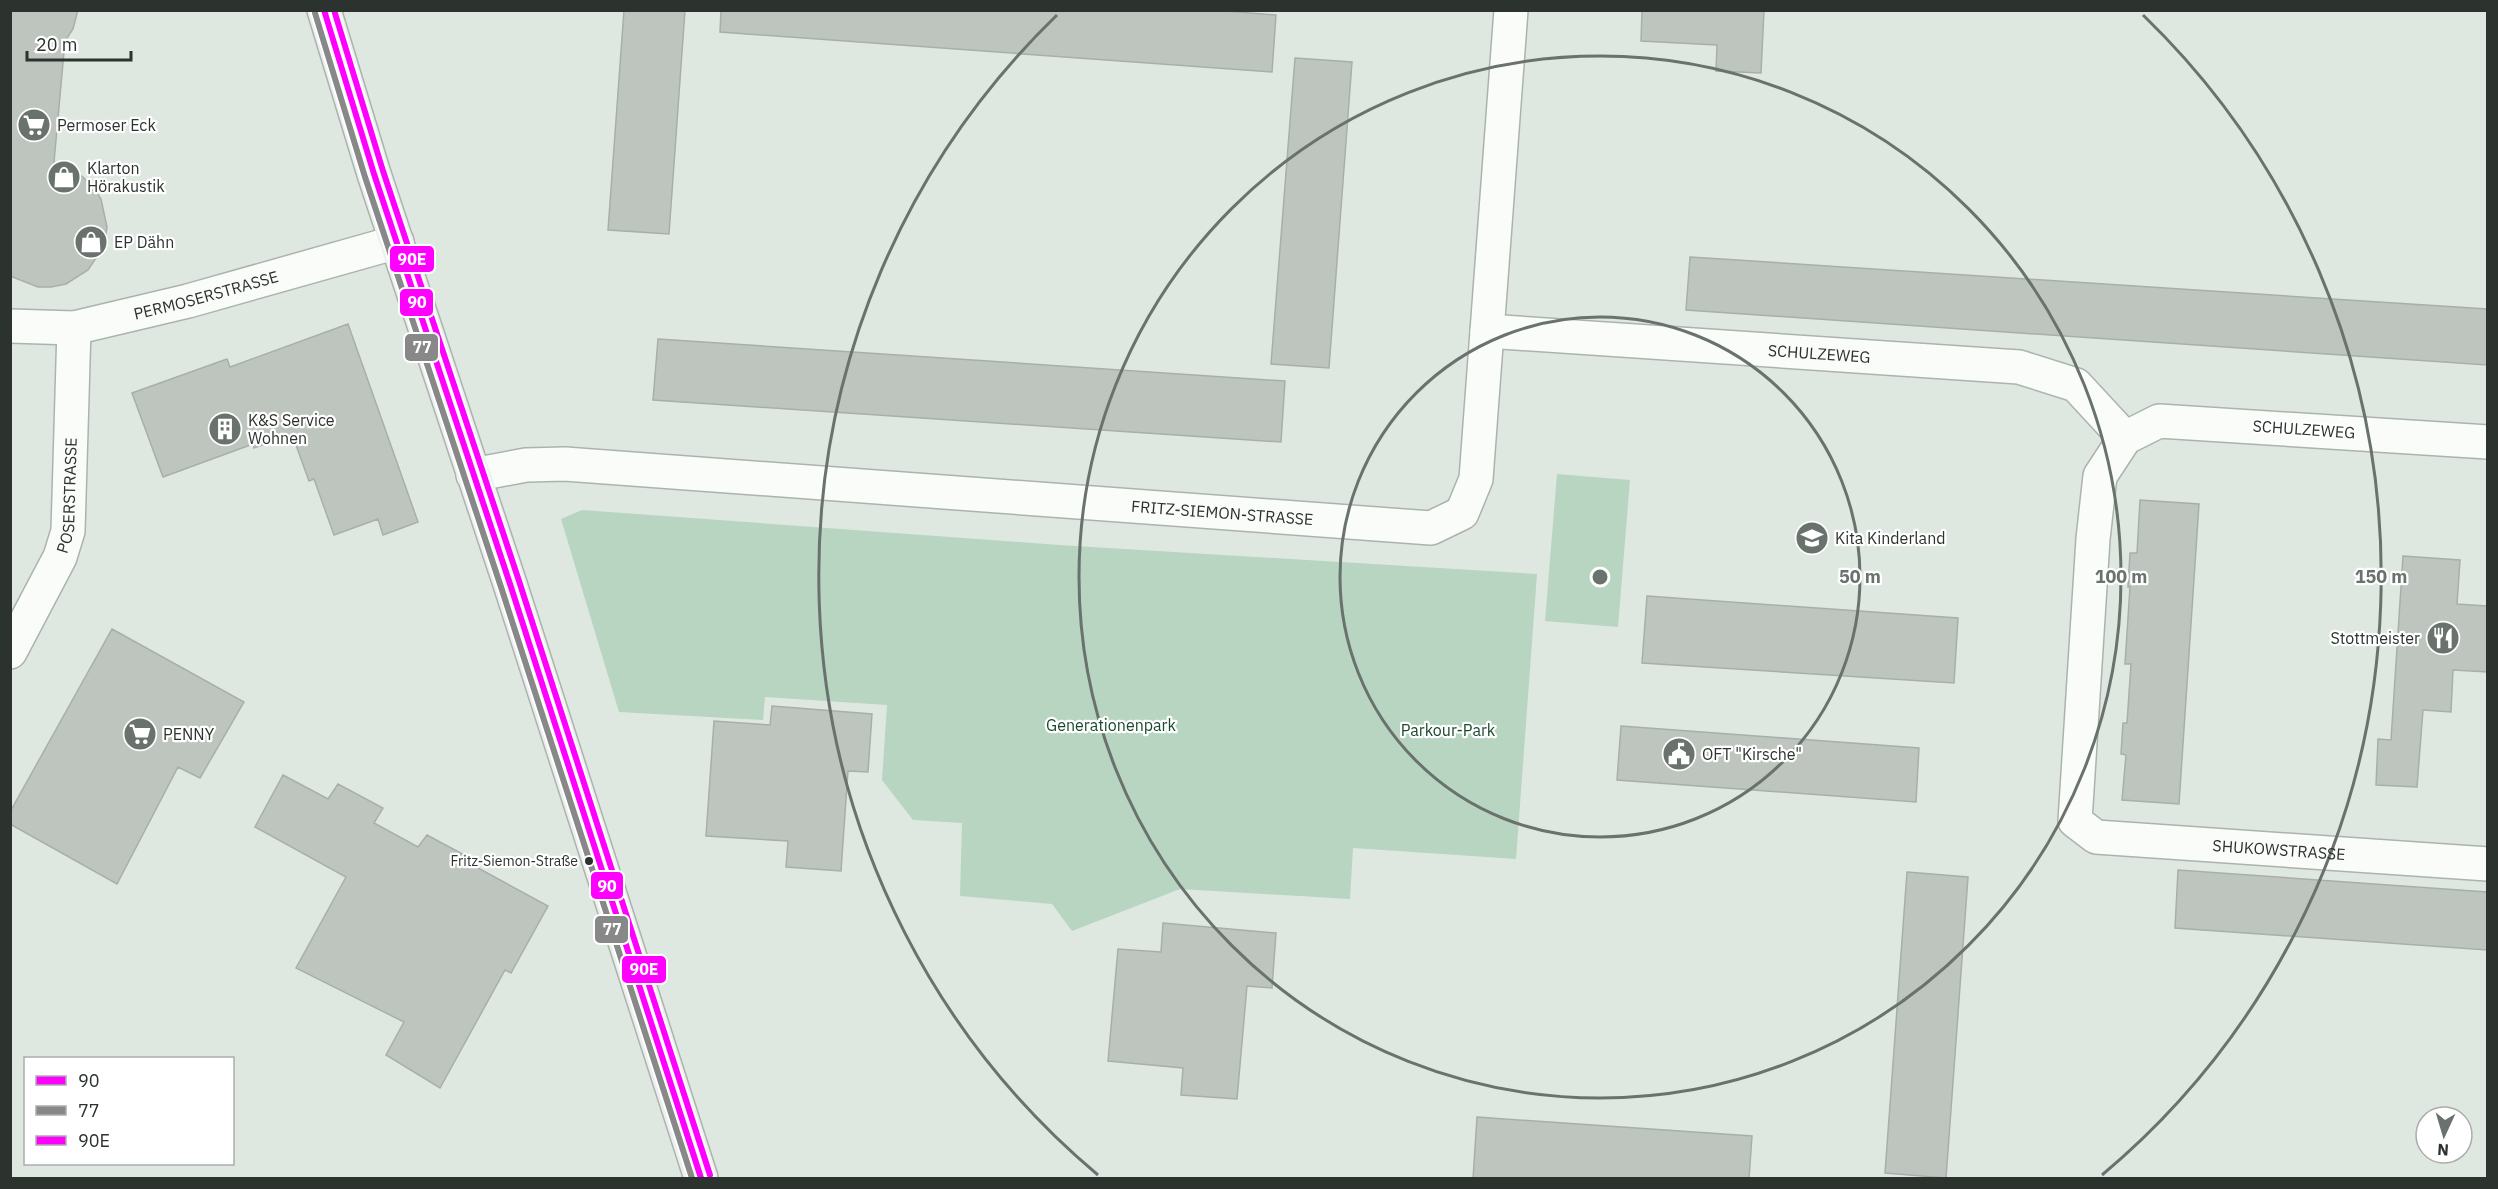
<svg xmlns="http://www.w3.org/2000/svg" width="2498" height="1189" font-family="'IBM Plex Sans',sans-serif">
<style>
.green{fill:#b7d5c1}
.building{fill:#bec5bf;stroke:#a8afaa;stroke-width:1.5}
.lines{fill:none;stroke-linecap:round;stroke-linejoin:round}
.street-casing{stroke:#acb3ae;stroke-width:36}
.secondary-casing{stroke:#acb3ae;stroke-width:36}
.street{stroke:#fafcfa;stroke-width:33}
.secondary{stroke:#ecf0ee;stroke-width:33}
.bus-1-casing{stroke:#fff;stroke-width:10}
.bus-2-casing{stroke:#fff;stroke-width:10}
.bus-3-casing{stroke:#fff;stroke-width:10}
.bus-1{stroke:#f0f;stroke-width:6}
.bus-2{stroke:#888;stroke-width:6}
.bus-3{stroke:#f0f;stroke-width:6}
.ring{fill:none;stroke:#6a726d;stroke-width:3}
.bus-dot{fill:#2c322e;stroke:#fff;stroke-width:2}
.labels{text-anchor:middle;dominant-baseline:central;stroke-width:4.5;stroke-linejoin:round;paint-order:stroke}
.bus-label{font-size:14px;fill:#2c322e;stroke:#fff;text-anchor:end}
.poi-label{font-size:16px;fill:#2c322e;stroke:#fff;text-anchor:start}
.street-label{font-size:16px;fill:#2c322e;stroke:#fff}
.park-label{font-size:16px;fill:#1a492e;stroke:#fff}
.centre{fill:#6a726d;stroke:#fff;stroke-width:3}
.ring-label{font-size:18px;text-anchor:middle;font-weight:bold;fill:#6a726d;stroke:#fff;stroke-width:4.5;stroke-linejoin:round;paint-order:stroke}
.line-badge{stroke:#fff;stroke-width:2}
.badge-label{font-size:16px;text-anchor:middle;font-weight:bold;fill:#fff}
</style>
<rect width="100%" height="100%" fill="#dee8e1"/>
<path class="green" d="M1557,474l73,6 -12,147 -73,-6z
M582,510l477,35 478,29 -21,285 -163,-11 -3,51 -170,-10 -108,42 -20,-27 -92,-8 2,-73 -49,-3 -31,-40 5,-75 -122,-8 -2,23 -144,-8 -58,-193z"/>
<path class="building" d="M10,10h68l-5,19 -8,12 -11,121 25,12 13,11 9,14 6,28 -3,19 -16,24 -22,14 -15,3h-13l-28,-11z
M624,10h61l-16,224 -61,-4z
M721,10h492l63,5 -4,57 -552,-40z
M1642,10h122l-3,63 -45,-2 1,-26 -76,-4z
M1295,58l57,4 -23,306 -58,-4z
M1690,257l797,52v56l-801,-55z
M348,324l70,198 -35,13 -5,-16 -44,16 -20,-56 -5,2 -17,-47 -38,14 -1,-4 -90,33 -31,-84 95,-34 3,8z
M658,339l627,42 -4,61 -628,-42z
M2140,500l59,4 -20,300 -57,-4 4,-45 -5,-1 2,-31h4l4,-59h-6l5,-77h-2l2,-34h7z
M2403,556l57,4 -3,44 30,2v66l-34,-2 -2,42 -28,-2 -6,77 -41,-2 2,-46 13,1z
M1647,596l311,22 -4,65 -312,-20z
M112,629l132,73 -44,76 -22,-11 -61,117 -107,-60v-12z
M772,706l100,8 -4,58 -20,-1 -7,100 -55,-4 2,-26 -82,-5 8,-115 56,4z
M1621,726l298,22 -3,54 -299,-22z
M283,775l45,24 10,-15 45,24 -9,15 44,24 9,-12 43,23 -3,4 81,44 -37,67 -6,-3 -65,118 -54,-33 18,-33 -108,-54 50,-91 -91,-50z
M2178,870l309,22v58l-312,-22z
M1907,872l61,5 -22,301 -61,-5z
M1163,923l113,10 -4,55 -25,-2 -10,113 -56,-4 2,-27 -75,-7 10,-112 43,3z
M1477,1117l275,19 -3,43h-276z"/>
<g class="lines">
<defs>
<g id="street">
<path id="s1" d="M10,326l64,2 114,-27 209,-59"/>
<path id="s2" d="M1487,331l532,36 57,18 49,53"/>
<path id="s3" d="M2488,442l-329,-21 -34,17 -25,38 -7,63 -18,282 21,16 392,27"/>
<path id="s4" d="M473,475l53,-10 39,-1 866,64 31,-15 14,-34 35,-469"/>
<path id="s5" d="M10,652l50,-95 8,-26 6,-203"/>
</g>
<path id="secondary" d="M324,10l50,164 136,410 191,594"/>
</defs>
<use href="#street" class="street-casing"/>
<use href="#secondary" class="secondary-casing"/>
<use href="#street" class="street"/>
<use href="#secondary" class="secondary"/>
<defs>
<path id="bus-1" d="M324,10l50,164 136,410 191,594"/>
<path id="bus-2" d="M315,13l50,164 136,410 191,591"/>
<path id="bus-3" d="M334,10l49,161 136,410 191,594"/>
</defs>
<use href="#bus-1" class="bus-1-casing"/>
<use href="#bus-2" class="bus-2-casing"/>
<use href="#bus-3" class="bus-3-casing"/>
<use href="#bus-1" class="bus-1"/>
<use href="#bus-2" class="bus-2"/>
<use href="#bus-3" class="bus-3"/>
</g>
<g class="ring">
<circle cx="1600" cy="577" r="260"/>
<circle cx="1600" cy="577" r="521"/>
<path d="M1098 1175A781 781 0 0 1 1057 15M2143 15A781 781 0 0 1 2102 1175"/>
</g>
<defs>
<symbol id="supermarket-disc" viewBox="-11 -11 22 22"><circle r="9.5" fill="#6a726d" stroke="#fff"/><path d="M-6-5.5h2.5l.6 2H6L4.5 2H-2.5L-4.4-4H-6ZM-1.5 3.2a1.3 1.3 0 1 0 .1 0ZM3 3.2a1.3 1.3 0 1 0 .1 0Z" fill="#fff"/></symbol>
<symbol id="shop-disc" viewBox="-11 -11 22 22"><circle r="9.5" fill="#6a726d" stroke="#fff"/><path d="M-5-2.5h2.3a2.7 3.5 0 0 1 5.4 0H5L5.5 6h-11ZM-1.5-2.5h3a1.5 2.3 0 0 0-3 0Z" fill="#fff"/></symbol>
<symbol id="building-disc" viewBox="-11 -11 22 22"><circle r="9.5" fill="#6a726d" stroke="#fff"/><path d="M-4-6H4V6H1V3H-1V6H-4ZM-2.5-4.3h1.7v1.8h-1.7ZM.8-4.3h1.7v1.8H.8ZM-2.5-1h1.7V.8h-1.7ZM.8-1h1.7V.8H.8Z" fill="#fff"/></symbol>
<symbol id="school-disc" viewBox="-11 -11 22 22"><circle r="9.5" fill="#6a726d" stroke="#fff"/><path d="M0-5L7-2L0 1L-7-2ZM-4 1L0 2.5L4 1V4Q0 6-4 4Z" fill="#fff"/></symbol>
<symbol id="restaurant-disc" viewBox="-11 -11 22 22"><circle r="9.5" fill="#6a726d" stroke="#fff"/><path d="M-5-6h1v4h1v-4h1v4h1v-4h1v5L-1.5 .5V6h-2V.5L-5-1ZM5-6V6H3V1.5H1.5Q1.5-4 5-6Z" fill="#fff"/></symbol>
<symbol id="civic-disc" viewBox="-11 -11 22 22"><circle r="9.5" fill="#6a726d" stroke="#fff"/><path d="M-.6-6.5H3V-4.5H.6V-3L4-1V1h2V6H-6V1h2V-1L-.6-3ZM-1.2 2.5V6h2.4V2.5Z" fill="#fff"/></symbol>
</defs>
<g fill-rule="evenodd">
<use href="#supermarket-disc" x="15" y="106" width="38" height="38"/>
<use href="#shop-disc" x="45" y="158" width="38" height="38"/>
<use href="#shop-disc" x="72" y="223" width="38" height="38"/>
<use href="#building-disc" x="206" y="410" width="38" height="38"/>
<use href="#school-disc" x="1793" y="519" width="38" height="38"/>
<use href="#restaurant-disc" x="2424" y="619" width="38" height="38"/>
<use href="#supermarket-disc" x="121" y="715" width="38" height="38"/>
<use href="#civic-disc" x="1660" y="735" width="38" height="38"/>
</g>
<circle class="bus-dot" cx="589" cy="861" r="5"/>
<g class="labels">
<g class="bus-label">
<text x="578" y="861">Fritz-Siemon-Straße</text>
</g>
<g class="poi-label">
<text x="57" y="125">Permoser Eck</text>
<text x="87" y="168">Klarton<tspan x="87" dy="18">Hörakustik</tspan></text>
<text x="114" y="242">EP Dähn</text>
<text x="248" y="420">K&amp;S Service<tspan x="248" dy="18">Wohnen</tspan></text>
<text x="1835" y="538">Kita Kinderland</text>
<text x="2420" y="638" text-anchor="end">Stottmeister</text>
<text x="163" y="734">PENNY</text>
<text x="1702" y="754">OFT "Kirsche"</text>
</g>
<g class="street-label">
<text stroke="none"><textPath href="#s1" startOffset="200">PERMOSERSTRASSE</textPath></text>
<text stroke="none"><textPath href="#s2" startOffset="333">SCHULZEWEG</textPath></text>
<text transform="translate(2304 429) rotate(4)">SCHULZEWEG</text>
<text stroke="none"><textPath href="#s5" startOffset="170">POSERSTRASSE</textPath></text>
<text stroke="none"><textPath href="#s4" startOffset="752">FRITZ-SIEMON-STRASSE</textPath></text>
<text stroke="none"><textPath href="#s3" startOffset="969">SHUKOWSTRASSE</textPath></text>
</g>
<g class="park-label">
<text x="1111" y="725">Generationenpark</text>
<text x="1448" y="730">Parkour-Park</text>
</g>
</g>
<circle cx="1600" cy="577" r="9" class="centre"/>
<g class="ring-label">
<text x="1860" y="583">50 m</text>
<text x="2121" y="583">100 m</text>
<text x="2381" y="583">150 m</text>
</g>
<g class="line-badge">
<rect x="389" y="245" width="46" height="28" rx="6" fill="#f0f"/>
<rect x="399" y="288" width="35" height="29" rx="6" fill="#f0f"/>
<rect x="404" y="333" width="35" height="29" rx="6" fill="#888"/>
<rect x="590" y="871" width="34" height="29" rx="6" fill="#f0f"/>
<rect x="594" y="915" width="35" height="29" rx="6" fill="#888"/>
<rect x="621" y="955" width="46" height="29" rx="6" fill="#f0f"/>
</g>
<g class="badge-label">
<text x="412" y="265">90E</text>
<text x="417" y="308">90</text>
<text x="422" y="353">77</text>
<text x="607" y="892">90</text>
<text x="612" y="935">77</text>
<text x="644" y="975">90E</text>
</g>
<rect width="2498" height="1189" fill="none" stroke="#2c322e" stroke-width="24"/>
<rect x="24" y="1057" width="210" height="108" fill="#ffffff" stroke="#abadab" stroke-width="1.5"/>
<rect x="36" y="1076" width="30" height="9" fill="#ff00ff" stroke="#abadab" stroke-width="1.5"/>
<text x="78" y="1087" font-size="18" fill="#2c322e">90</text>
<rect x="36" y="1106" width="30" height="9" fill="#888888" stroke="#abadab" stroke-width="1.5"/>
<text x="78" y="1117" font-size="18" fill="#2c322e">77</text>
<rect x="36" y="1136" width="30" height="9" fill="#ff00ff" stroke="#abadab" stroke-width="1.5"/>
<text x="78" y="1147" font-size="18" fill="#2c322e">90E</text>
<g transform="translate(2444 1135) rotate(184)"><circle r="28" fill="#ffffff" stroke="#abadab" stroke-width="1.5"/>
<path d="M0-4.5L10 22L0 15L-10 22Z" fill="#6a726d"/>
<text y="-9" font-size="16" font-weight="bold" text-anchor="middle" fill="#2c322e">N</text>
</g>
<path d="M27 51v9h104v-9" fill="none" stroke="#2c322e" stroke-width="3"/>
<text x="36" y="51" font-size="18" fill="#2c322e" stroke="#ffffff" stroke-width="4.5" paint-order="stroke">20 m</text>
</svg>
